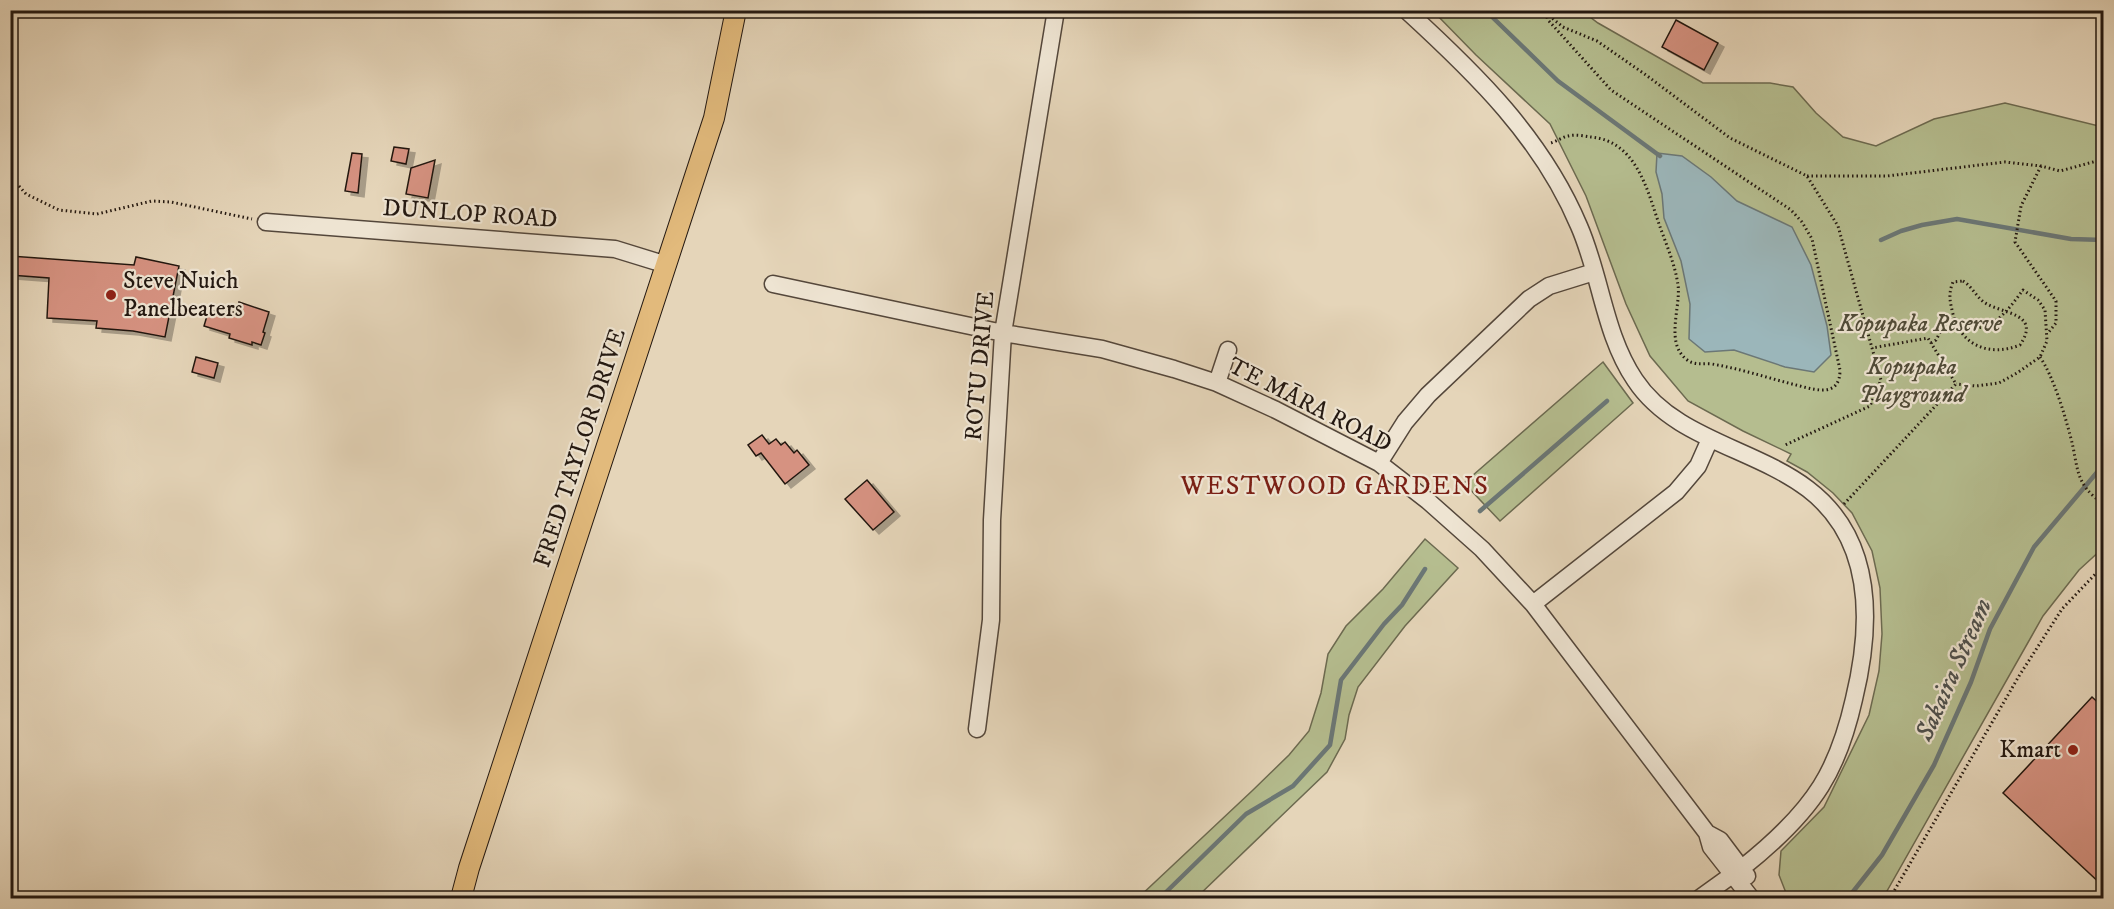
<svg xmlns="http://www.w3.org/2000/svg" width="2114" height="909" font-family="'IM FELL DW Pica',serif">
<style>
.green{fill:#b5bd8f;stroke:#6c6a50;stroke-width:1.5}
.water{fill:#9bb6ba;stroke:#6b7776;stroke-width:1.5}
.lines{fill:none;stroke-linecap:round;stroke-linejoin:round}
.stream{stroke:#6b7776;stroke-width:4.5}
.building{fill:#d69281;stroke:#231811;stroke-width:1.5;filter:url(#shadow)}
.minor-casing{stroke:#54473b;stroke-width:19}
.major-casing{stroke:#231811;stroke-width:22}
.path{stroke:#231811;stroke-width:3;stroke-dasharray:1.5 3;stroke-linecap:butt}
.minor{stroke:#eee4d2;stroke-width:16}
.major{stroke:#e2ba7c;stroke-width:20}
.poi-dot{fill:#8f2418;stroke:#eee4d2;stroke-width:2}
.labels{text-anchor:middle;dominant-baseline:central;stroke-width:4.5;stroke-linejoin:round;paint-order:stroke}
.street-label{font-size:24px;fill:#231811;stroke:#eee4d2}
.poi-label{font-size:24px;fill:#231811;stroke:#eee4d2;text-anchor:start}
.park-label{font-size:24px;font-style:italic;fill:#4f4a37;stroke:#eee4d2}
.neighbourhood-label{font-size:26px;letter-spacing:1.5px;fill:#7a1f14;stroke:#eee4d2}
.water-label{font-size:26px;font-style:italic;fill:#4d4f4c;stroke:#eee4d2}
</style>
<defs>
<filter id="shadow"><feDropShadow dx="6" dy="4" stdDeviation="0" flood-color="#0004"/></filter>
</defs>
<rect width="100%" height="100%" fill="#e5d5b9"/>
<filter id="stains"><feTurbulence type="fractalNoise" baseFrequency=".00333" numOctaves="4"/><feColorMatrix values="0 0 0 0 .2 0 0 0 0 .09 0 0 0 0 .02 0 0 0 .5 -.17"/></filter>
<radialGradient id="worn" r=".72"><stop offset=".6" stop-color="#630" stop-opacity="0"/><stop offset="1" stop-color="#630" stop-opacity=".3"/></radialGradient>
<path class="green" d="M1433,11h149l16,12 105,60h67l23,4 23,26 27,24 33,9 58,-27 71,-16 98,24v421l-24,22 -36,46 -160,282h-95l-9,-23 2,-24 43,-44 45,-92 10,-44 3,-37 -2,-46 -8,-37 -20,-38 -19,-20 -26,-21 -20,-11 4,-7 -48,-23 -55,-30 -38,-45 -24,-52 -40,-108 -36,-72 -74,-69z
M1603,362l30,41 -133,118 -36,-38z
M1425,539l33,29 -53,58 -47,61 -9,28 -4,24 -18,33 -131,126h-58l115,-108 36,-35 20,-24 12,-38 7,-39 18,-28 37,-37z"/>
<path class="water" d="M1657,153l25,3 29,21 26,24 55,26 19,38 16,61 4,29 -17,17 -29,-5 -51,-17 -29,2 -16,-13 1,-35 -9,-43 -17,-43 -2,-24 -6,-22z"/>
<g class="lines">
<path class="stream" d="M1485,10l73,71 102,75
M1881,240l20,-9 21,-6 35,-6 114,20 33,1
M1480,511l127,-110
M1160,898l86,-84 47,-28 37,-41 11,-65 43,-56 18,-19 23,-36
M1848,898l34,-43 52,-90 37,-83 19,-53 44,-82 70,-83"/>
</g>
<path class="building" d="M1676,20l42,23 -14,27 -42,-23z
M394,147l15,2 -3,15 -15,-3z
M352,153l10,1 -4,39 -13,-2z
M435,160l-7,38 -22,-4 5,-26z
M10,256l124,9 2,-8 43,9 -14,71 -32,-6 -37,-3 1,-7 -50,-3 2,-40 -39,-3z
M239,302l30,10 -6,20 2,1 -4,12 -9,-3v3l-23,-7 1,-4 -26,-8 5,-17 16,6 2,-5 9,3z
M196,357l22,6 -4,15 -22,-6z
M762,435l7,9 7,-5 5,6 4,-3 9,11 3,-3 12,15 -24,19 -24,-31 -5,3 -8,-11z
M867,480l27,32 -21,18 -28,-31z
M2092,697l11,10v179l-100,-93z"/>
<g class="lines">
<defs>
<path id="minor" d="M1406,10c70,64 136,128 173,216 22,50 25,108 56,154 39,59 119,68 173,109 67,51 64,136 46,210 -7,31 -16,60 -33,87 -20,32 -50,59 -79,82
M266,222l349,27 52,16
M773,284l230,49 99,16 72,20 43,14 59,27 103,53 49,38 54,48 51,55 174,229 4,14 40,51
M1217,383l11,-33
M1379,463l26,-41 23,-27 101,-96 20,-13 45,-14
M1533,604l143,-112 22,-26 12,-27
M977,729l14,-109 1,-100 11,-187 53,-323
M1707,833l13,7 27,36
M1700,898l32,-23"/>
<path id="major" d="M461,898l8,-30 245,-750 22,-108"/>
</defs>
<use href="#minor" class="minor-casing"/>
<use href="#major" class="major-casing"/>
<path class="path" d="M1542,10l21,17 34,14 49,34 84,63 77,38 31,50 34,122 9,32 -11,26 -87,40
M1545,13l3,7 63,70 180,120 11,12 10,17 28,131c0,26 -21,21 -40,16 -29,-7 -58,-17 -88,-22 -10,-1 -18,2 -26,-5 -21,-17 -5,-52 -8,-74 -3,-21 -12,-41 -19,-61 -12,-35 -23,-83 -68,-87 -7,-1 -16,-3 -23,-1 -5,1 -11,5 -17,7
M2041,166l-20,40 -6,36 41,59v22l-8,10
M10,176l16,18 33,16 38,4 55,-13 19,1 81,17
M1807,176h80l118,-14 36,4 19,5 44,-12
M1963,281c10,6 14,18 24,23 18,10 54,10 33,41 -30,12 -59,1 -67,-31 -3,-12 -5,-20 0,-32z
M1931,343l5,-3 8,-15c10,-2 18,2 28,3 24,1 38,-21 51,-38l15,10 7,10 2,31 -7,16 -23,16 -18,10 -23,3 -20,-2
M2040,357c13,19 24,55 30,78 9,31 3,49 34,69
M1844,504l112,-120 -28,-46 -56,10
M1890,898l129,-222 43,-67 42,-44"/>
<use href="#minor" class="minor"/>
<use href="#major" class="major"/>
</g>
<g class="poi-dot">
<circle cx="111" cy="295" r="6"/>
<circle cx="2073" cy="750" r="6"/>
</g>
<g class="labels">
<g class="street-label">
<text transform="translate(470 214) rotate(4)">DUNLOP ROAD</text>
<text transform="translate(980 366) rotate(-85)">ROTU DRIVE</text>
<text transform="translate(1310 405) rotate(27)">TE MĀRA ROAD</text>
<text transform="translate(580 448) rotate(-72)">FRED TAYLOR DRIVE</text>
</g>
<g class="poi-label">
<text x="123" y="281">Steve Nuich<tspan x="123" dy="28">Panelbeaters</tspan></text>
<text x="2061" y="750" text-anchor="end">Kmart</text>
</g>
<g class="park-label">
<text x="1920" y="324">Kopupaka Reserve</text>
<text x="1912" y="367">Kopupaka<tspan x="1912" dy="28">Playground</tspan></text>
</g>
<g class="neighbourhood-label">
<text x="1335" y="486">WESTWOOD GARDENS</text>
</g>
<g class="water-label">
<text transform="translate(1954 670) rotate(-66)">Sakaira Stream</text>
</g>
</g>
<rect width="2114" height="909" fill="none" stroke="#e5d5b9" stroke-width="36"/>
<rect x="12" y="12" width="2090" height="885" fill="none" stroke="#231811" stroke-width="3"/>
<rect x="18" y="18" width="2078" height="873" fill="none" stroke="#231811" stroke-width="1.5"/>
<rect width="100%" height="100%" filter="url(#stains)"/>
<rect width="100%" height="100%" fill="url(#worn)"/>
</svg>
